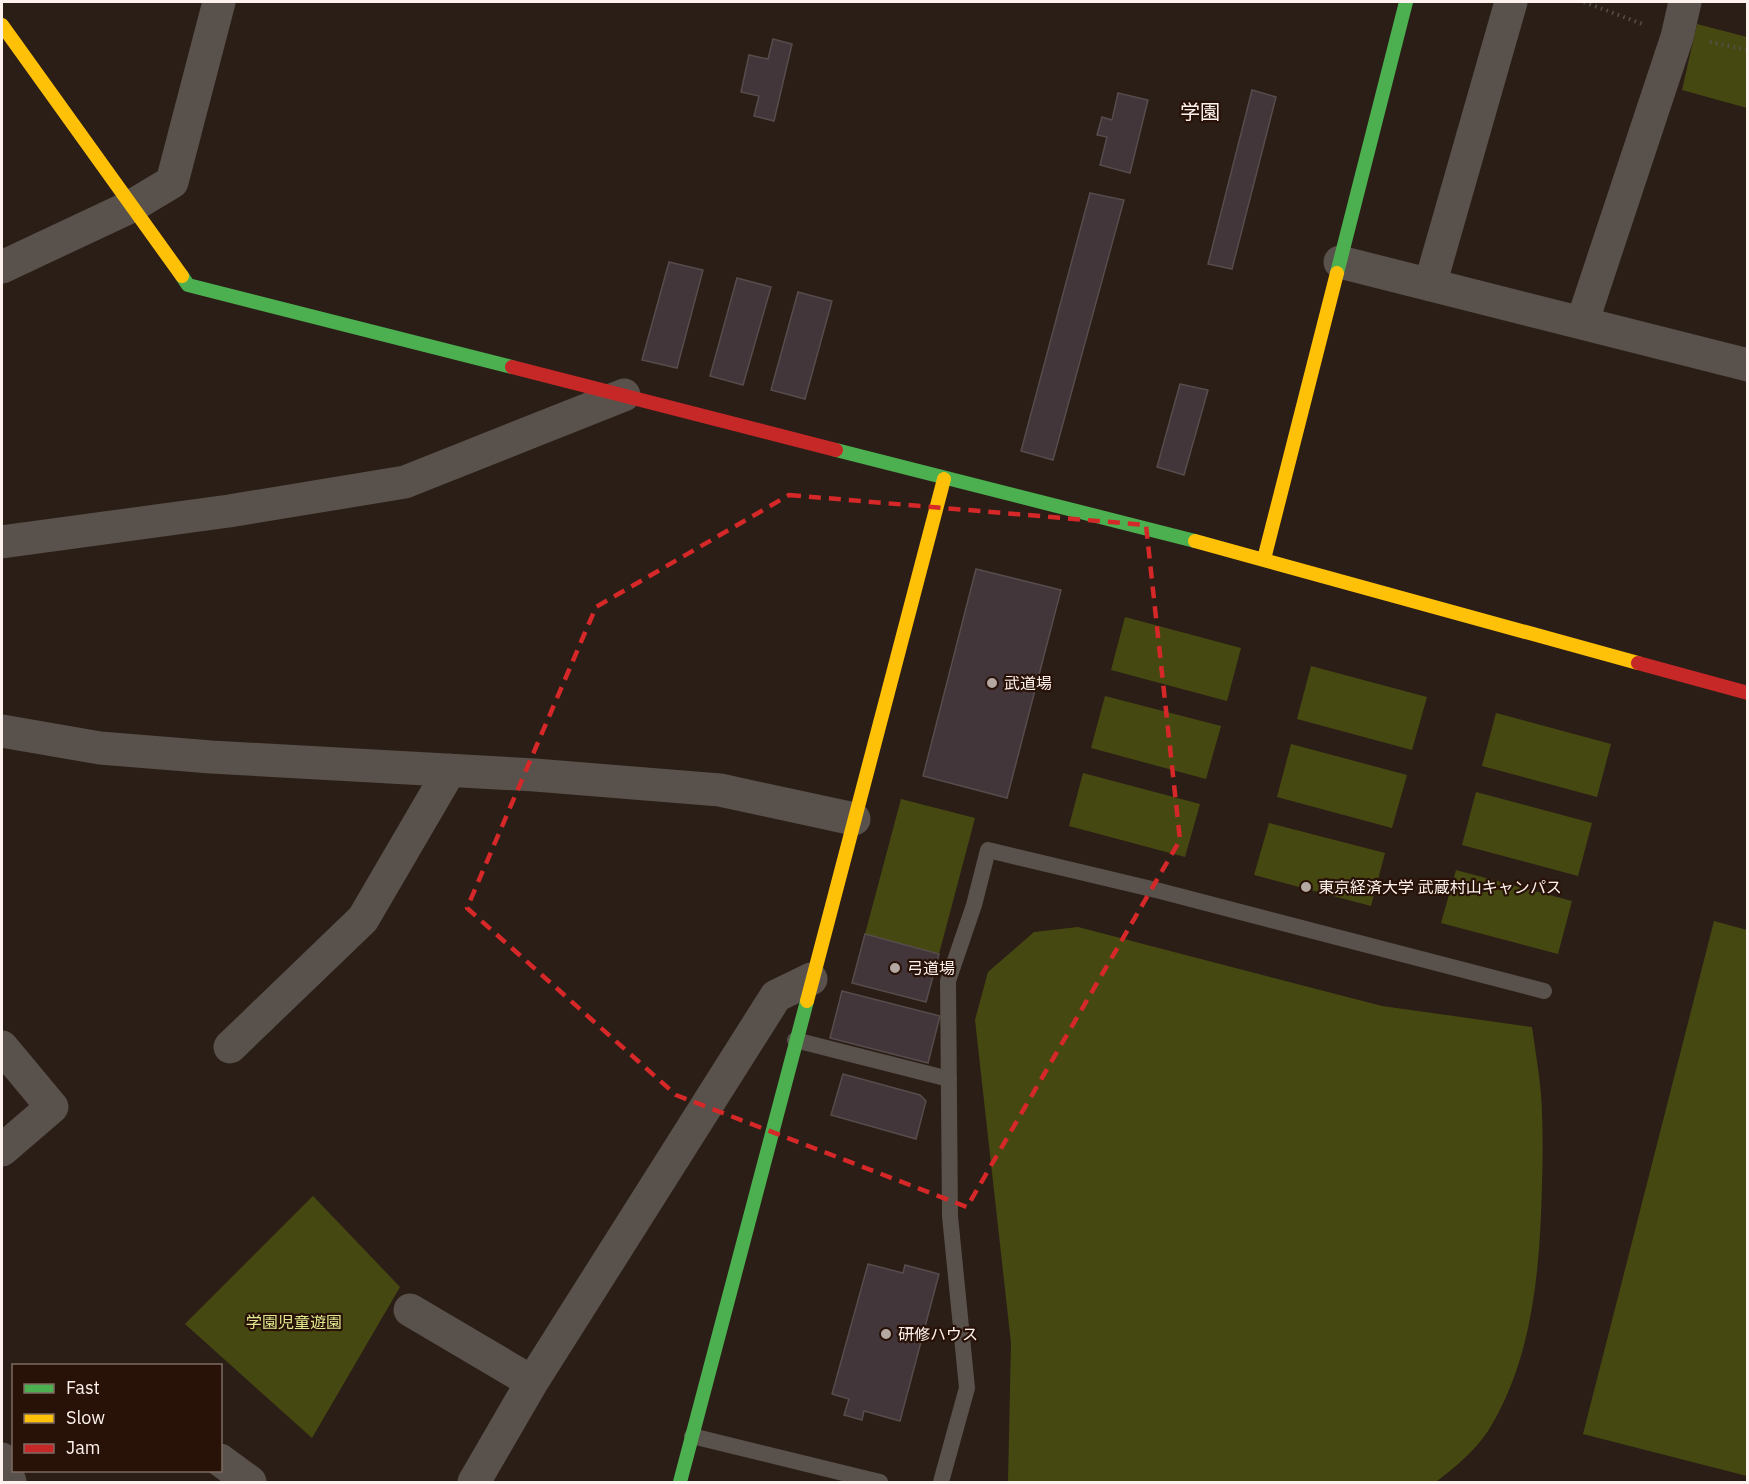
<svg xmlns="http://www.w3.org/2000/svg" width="1749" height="1484" font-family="'IBM Plex Sans','Noto Sans JP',sans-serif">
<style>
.green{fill:#464811}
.building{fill:#43363a;stroke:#564c4c;stroke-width:1.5}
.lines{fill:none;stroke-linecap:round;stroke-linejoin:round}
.path{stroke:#57504a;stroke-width:4;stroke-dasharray:1.5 4.5;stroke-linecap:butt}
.lane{stroke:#59514b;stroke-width:16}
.street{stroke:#59514b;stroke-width:33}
.fast{stroke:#4caf50;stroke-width:14}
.slow{stroke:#ffc107;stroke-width:14}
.jam{stroke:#c62828;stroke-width:14}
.marked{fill:none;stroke:#d62828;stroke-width:4.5;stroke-dasharray:12 8;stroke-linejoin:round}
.poi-dot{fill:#b4a8a2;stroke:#281106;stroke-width:2}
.labels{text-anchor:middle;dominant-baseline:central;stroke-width:4.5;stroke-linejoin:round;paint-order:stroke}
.poi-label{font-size:16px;fill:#fdf2ed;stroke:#281106;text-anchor:start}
.park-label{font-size:16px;fill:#e0e98d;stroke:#281106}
.quarter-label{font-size:20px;fill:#fdf2ed;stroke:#281106}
</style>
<rect width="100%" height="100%" fill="#2b1e17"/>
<path class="green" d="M1697,24l50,13v71l-65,-18z
M1125,617l116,31 -14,53 -116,-31z
M1311,666l116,31 -15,53 -115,-31z
M1105,696l116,30 -15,53 -115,-31z
M1496,713l115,31 -14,53 -115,-31z
M1291,744l116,31 -15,53 -115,-31z
M1083,773l117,31 -15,53 -116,-31z
M1476,792l116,31 -14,53 -116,-31z
M901,799l74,19 -36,136 -74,-20z
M1269,823l116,30 -14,53 -117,-31z
M1456,870l116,31 -14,53 -117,-31z
M1714,921l33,9v546l-164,-42z
M1078,927l304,79 150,21c3,22 7,45 9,67 2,30 2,61 1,91 -2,84 -9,174 -54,246 -13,20 -34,37 -52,51h-428l3,-139 -36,-323 13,-48 46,-40z
M313,1196l87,91 -88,151 -127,-114z"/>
<path class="building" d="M773,39l19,5 -18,77 -20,-5 5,-20 -18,-4 8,-37 19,4z
M1252,90l24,7 -44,172 -24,-5z
M1118,93l30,7 -18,73 -30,-8 7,-28 -10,-2 5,-18 10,3z
M1090,193l34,7 -71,260 -32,-9z
M669,262l34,8 -26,98 -35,-8z
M737,278l34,9 -28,98 -33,-9z
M798,292l34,9 -27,98 -34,-9z
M1180,384l28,6 -24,85 -27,-8z
M976,569l85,21 -54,208 -84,-22z
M865,934l74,20 -13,48 -74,-19z
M842,991l98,25 -12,47 -98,-25z
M843,1074l77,21 6,6 -10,38 -85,-24z
M868,1264l35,9 2,-8 34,9 -39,147 -36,-10 -2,9 -18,-5 5,-16 -17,-5z"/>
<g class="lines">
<path class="path" d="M1584,2l61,23
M1710,42l38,8"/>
<path class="lane" d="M795,1040l154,39
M692,1436l188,46
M941,1482l26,-94 -17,-172 -2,-235 26,-76 14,-55 172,41 384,100"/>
<path class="street" d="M1340,262l408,103
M2,267l130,-61 40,-24 47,-180
M1430,285l81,-283
M1582,323l95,-286 8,-35
M2,542l227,-31 176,-29 219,-87
M2,731l98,17 111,9 324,18 185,15 134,29
M2,1047l50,60 -50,43
M230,1047l133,-128 87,-149
M410,1310l122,72
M2,1459l8,23
M220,1460l30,22
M474,1482l58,-100 244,-386 35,-17"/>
<path class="fast" d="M1337,273l69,-271
M182,276l6,9 324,82
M836,450l359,91
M680,1482l127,-481"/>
<path class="slow" d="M2,25l180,251
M1195,541l443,122
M1264,559l73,-286
M807,1001l137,-522"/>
<path class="jam" d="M512,367l324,83
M1638,663l110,30"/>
</g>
<path class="marked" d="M789,495l357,30 34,315 -213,367 -291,-112 -209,-187 129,-301z"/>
<g class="poi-dot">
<circle cx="992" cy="683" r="6"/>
<circle cx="1306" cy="887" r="6"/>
<circle cx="895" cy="968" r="6"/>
<circle cx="886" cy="1334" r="6"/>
</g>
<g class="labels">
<g class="poi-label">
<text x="1004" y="683">武道場</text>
<text x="1318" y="887">東京経済大学 武蔵村山キャンパス</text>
<text x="907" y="968">弓道場</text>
<text x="898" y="1334">研修ハウス</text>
</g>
<g class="park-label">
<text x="294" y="1322">学園児童遊園</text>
</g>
<g class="quarter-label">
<text x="1200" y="111">学園</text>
</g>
</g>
<rect width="1749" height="1484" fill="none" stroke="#fdf2ed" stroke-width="6"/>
<rect x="12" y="1364" width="210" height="108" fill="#281106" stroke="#7d6b62" stroke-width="1.5"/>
<rect x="24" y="1384" width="30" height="9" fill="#4caf50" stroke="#7d6b62" stroke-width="1.5"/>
<text x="66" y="1394" font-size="18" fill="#fdf2ed">Fast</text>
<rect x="24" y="1414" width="30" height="9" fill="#ffc107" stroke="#7d6b62" stroke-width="1.5"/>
<text x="66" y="1424" font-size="18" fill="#fdf2ed">Slow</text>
<rect x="24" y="1444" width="30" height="9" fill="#c62828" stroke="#7d6b62" stroke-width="1.5"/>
<text x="66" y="1454" font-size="18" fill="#fdf2ed">Jam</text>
</svg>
